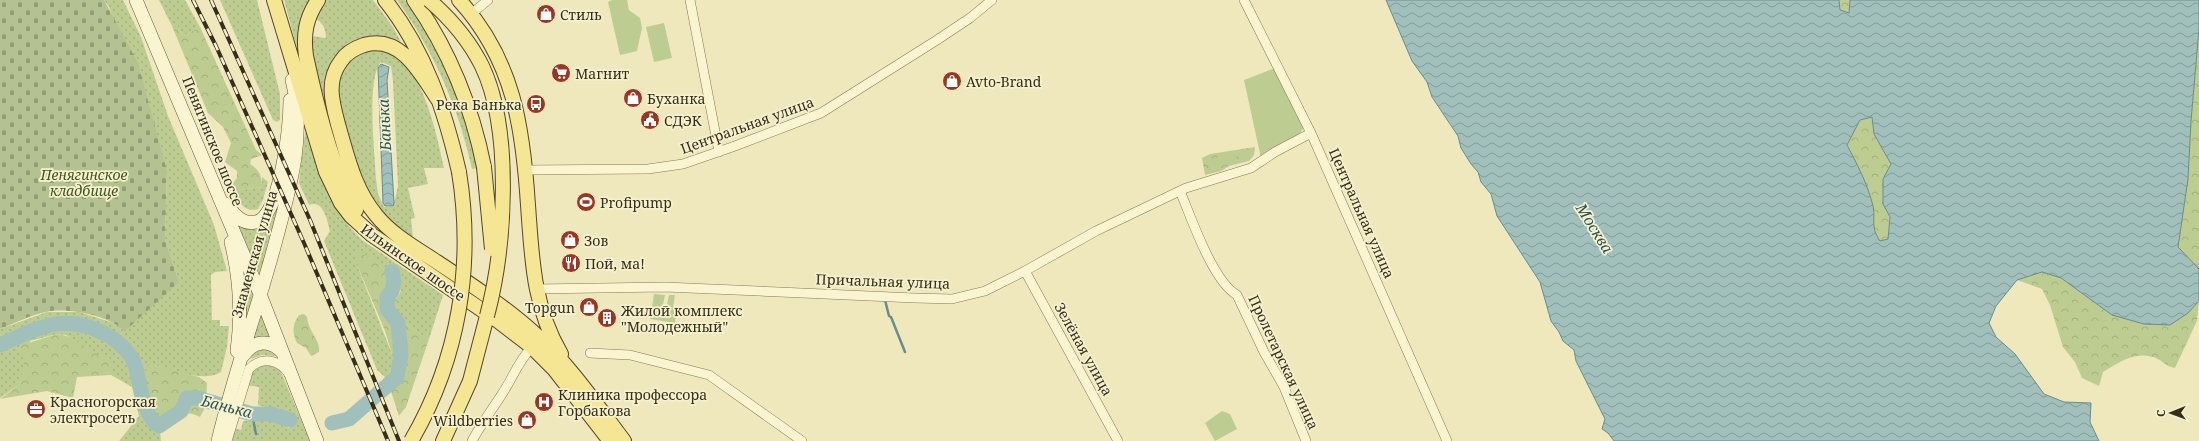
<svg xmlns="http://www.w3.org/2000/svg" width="2199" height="441" font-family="'Noto Serif',serif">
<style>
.grass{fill:url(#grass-dots);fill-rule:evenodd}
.forest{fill:url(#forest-crowns)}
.cemetery{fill:url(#cemetery-stones)}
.park{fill:#bdcd91}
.water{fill:url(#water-waves);stroke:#688e8b;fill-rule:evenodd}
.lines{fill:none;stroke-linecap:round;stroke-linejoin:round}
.stream{stroke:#688e8b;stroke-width:2.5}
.river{stroke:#a1c0bc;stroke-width:15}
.street-casing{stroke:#887956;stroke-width:10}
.secondary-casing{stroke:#695939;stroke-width:14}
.primary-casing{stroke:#55452b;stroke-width:16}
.street{stroke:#faf4d1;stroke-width:9}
.secondary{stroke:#faf4d1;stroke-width:13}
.primary{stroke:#f5e693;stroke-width:14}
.rail-casing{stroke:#362d1b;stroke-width:4}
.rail{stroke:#f6f1cd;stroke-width:2.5;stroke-dasharray:8;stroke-linecap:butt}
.primary-bridge-casing{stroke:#55452b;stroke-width:16;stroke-linecap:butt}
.primary-bridge{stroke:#f5e693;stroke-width:14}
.labels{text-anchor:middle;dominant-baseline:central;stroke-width:3.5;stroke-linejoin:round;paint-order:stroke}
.poi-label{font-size:14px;fill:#362d1b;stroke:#f6f1cd;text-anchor:start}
.street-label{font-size:14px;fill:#362d1b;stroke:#f6f1cd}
.park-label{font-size:14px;font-style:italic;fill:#3f5421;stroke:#f6f1cd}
.water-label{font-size:15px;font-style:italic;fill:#2a5257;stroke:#f6f1cd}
</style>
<defs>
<pattern id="grass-dots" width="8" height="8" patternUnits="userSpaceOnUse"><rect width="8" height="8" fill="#bdcd91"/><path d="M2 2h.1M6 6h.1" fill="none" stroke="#a3b07c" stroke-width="1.8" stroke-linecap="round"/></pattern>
<pattern id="forest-crowns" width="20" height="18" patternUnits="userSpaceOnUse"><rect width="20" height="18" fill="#bdcd91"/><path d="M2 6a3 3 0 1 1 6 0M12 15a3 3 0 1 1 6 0" fill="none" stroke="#a3b07c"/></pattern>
<pattern id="cemetery-stones" width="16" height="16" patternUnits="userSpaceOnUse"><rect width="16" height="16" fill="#b4c191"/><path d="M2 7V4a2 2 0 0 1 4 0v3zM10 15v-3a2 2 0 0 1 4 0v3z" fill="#939d76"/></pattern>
<pattern id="water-waves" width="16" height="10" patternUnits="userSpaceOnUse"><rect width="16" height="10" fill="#a1c0bc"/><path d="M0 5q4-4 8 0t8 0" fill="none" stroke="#849c98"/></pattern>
</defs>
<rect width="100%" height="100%" fill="#efe8bd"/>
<path class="grass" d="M104,0h19l18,37 27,79 46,109 13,46 -12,1 -4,3 1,45h8v6h9l-2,21 -6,25c-16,11 -49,-2 -67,-7h-7l19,47 6,-1 1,8 -13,12 1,10h-42l20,-25 -7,-29 -21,-12v-16l-8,-1 -15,-8 -22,-15 -9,-1 -27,7 -6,19 -1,16 -3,8 -20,14v-69l47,-17h32l38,12 62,-42 -14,-43 2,-68 -58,-164z
M159,0h26l15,27 -15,8 -6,-4 -2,-7 -5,2z
M220,0h37l23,94v26l-3,2 -4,-2z
M284,0h89l20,27 10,19 -44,-5 -33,58c-10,-13 -15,-47 -14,-63l14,2c-1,-16 -7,-19 -22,-22l-5,32h-2z
M397,0h8c39,54 57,104 73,168l-6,1c-14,-63 -38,-117 -75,-169z
M366,50c7,0 15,-1 22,2 35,12 49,84 56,116h-20l4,16 -20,4 7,30 -4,1 2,18 -16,-9 -20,-20 -18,-34 -20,-68 -1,-26 10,-19zM381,62l10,4 2,15 5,105 -5,21h-9l-6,-13 -2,-15c-1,-24 -10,-100 5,-117z
M307,132c10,42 24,78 55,108l81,55 -14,44c-16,-9 -44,-26 -28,-48l-12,-20 -5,-1c-6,-7 -8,-13 -18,-13l-9,8 35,89 1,7 -6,18 -10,-9 -53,-129 6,-10c-3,-10 -6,-32 -21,-26l-10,-22 6,-50z
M262,177l6,5 -5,18 -5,9c-14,4 -19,-7 -24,-18l28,-4z
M288,179l-28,96 -22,-49 1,-1c6,0 19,3 25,0 18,-8 13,-34 24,-46z
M244,272l11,26 -9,30 -3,-55z
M260,311l10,26 -17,3z
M264,347l12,9 -14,-1 -12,4 2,-6z
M261,365h11l9,7 29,69h-79l3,-13 7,2 2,-9c15,-2 36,-7 45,7l3,-1 -1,-13 -32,-9 1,-18 -12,-2 5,-14z"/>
<path class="forest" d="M1839,0h11l-1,13 -9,-3z
M177,23l2,8 6,4 15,-8 56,123 6,5 -11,4 -1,5c9,6 12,11 12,23l-28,4 -2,-7 5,-6v-7l-12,-9 6,-19 -8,-16 -15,-14 -36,-87z
M2199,29v240l-21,-22 10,-68 3,-58z
M1872,117l2,17 17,30 -8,15v25l7,13 -2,22 -8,2 -7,-11v-26l-26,-59 13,-25z
M1255,147l-1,8 -5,6 -20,5 -8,5 -16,4 -3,-17 8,-4z
M360,249l6,8c11,0 12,5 18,13l19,2c1,11 -2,15 -5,24 -7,22 17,34 31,43l-23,68 -7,9 -12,-37 6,-18 -1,-7 -7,-23 -30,-71v-10z
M2042,272l19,6 51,37 76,-2 11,-12 -2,20 -22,47c-9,-1 -14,-9 -22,-11 -19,-6 -35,6 -50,15l-4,14 -17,-8 -7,-16 -12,-15 -13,-42 -8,-16 -25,-9z
M304,314l3,3c1,14 14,24 12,35l-8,4 -5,-8 -9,-5c-5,-11 -5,-18 2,-28z
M57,334c18,1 34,21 54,25v16l-34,2 -4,21 -26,-7 -47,8 20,-15 4,-24 -5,-8 3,-7z
M147,365h7l45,12 8,6 -1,23 -6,11c-11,-6 -16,-4 -27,2l-1,-8 -6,1 -16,-5 -5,-30z"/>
<path class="cemetery" d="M0,0h104l34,63 29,108 -2,68 14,43 -54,49c-16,-15 -57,-24 -79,-19 -15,3 -31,11 -46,17z"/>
<path class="park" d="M612,0h15l2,10 11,8 2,10 -5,23 -17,4 -12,-53z
M664,23l8,35 -18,4 -8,-35z
M1275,68l29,59 -6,9 -37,22 -17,-78z
M1236,153l2,9 -26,6 -2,-9z
M654,294l11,1 -2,10h4l2,-10h6l-2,12 4,1 -2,15 -25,-4z
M1222,411l8,3 7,15 -22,12 -10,-18z"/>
<path class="water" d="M1386,0h453l1,10 9,3 1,-13h349v29l-8,92 -3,58 -10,68 21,22v32l-11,12 -18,12 -26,-1 -32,-9 -51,-37 -19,-6 -25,8 -21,26 -7,17 7,14 19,17 29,40 20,8 27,1 -1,19 9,19h-485l-6,-8 -6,-4 3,-10 -29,-58 -2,-11 -11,-9 -4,-9 -8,-11 -11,-39 -43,-66 -6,-22 -10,-12 -3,-10 -7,-8 -10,-16 -3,-12 -26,-39 -5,-15 -15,-21zM1872,117l2,17 17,30 -8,15v25l7,13 -2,22 -8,2c-11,-16 -3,-23 -8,-39 -6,-21 -15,-38 -25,-57l13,-25z
M381,64l8,3 -2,13 7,123 -1,3h-8l-2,-3 -5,-135z"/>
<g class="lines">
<path class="stream" d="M885,300l4,16 2,1 14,35
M252,414l4,20"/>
<path class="river" d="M0,345c40,-18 67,-34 109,-9 10,6 22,17 26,29 5,16 8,52 24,61l22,-15 6,-13h10l55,16h19l19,6
M332,423l17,-4 48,-42 4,-22 -3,-32 -11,-14v-12l5,-6 2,-11 -2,-9"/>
<defs>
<path id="street" d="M690,0l29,152
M1244,0l67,133 136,308
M470,15l18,-15
M526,170l122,-1 35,-5 52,-18 86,-33 116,-73 33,-22 22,-18
M1180,191c11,26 33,91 57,104l27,57 20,35 22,54
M1025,271l93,170
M535,289l130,-2 250,11 37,1 33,-8 40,-20 71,-40 90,-43 65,-20 24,-16 36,-19
M590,353l40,2 79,20 93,66
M227,441l22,-72c13,-13 30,-10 40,5
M472,441c9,-17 20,-31 30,-47 11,-16 16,-33 30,-47"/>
<path id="secondary" d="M136,0l124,294 57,147
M226,204c9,12 19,24 35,16 20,-16 29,-93 29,-120
M231,242c9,36 11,72 6,109
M242,357c11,-17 28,-19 41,-4
M218,441c16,-68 40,-133 58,-201 14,-53 30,-105 16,-160"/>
<path id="primary" d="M274,0l52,172 15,31 10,13 21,19 126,86 34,26 22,22 56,72
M318,0c-12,18 -15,34 -12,56 10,46 26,114 50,154
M385,0c40,50 60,111 74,172
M414,0c35,50 58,107 70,167
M459,0c55,60 64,128 69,205 4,54 5,101 33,149
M439,101c-17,-25 -37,-67 -75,-56 -9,3 -18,8 -23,16 -16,21 -8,44 -2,67 9,31 16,62 37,87 16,20 40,33 61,47 33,22 67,44 97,71 35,31 62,71 90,108
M443,441l27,-60 17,-65"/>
</defs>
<use href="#street" class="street-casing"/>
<use href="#secondary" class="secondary-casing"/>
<use href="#primary" class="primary-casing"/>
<use href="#street" class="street"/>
<use href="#secondary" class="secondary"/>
<use href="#primary" class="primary"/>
<defs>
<path id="rail" d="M193,0l23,46 88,197 84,198
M211,0l99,220 89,221"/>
</defs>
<use href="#rail" class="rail-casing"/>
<use href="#rail" class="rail"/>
<defs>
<path id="primary-bridge" d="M429,0c22,19 40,40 53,66 31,65 23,182 5,250
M484,167l8,82
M411,441c48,-82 63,-176 48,-269"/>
</defs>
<use href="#primary-bridge" class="primary-bridge-casing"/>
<use href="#primary-bridge" class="primary-bridge"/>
</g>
<defs>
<symbol id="shop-disc" viewBox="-11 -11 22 22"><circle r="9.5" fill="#993624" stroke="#f6f1cd"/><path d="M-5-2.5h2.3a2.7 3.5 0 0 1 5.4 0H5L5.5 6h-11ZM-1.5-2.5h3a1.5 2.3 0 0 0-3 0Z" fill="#fff"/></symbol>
<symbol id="supermarket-disc" viewBox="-11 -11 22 22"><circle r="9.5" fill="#993624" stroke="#f6f1cd"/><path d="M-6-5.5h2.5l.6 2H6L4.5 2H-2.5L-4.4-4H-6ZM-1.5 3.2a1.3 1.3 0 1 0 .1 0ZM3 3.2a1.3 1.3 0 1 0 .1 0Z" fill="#fff"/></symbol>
<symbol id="bus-disc" viewBox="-11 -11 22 22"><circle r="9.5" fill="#993624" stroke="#f6f1cd"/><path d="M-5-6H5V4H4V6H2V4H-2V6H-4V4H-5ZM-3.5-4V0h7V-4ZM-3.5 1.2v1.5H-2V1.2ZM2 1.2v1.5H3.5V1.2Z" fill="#fff"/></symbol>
<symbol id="civic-disc" viewBox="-11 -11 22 22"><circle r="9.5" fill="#993624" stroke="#f6f1cd"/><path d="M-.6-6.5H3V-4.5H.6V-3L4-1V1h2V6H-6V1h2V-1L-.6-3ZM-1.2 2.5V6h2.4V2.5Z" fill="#fff"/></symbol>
<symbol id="stadium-disc" viewBox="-11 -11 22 22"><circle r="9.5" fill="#993624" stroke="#f6f1cd"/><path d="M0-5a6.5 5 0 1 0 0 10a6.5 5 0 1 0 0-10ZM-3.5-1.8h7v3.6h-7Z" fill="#fff"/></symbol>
<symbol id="restaurant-disc" viewBox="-11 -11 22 22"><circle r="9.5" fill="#993624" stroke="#f6f1cd"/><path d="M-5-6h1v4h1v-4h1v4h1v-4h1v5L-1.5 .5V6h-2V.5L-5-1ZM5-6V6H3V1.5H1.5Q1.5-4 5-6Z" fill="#fff"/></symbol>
<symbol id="building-disc" viewBox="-11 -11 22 22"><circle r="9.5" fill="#993624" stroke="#f6f1cd"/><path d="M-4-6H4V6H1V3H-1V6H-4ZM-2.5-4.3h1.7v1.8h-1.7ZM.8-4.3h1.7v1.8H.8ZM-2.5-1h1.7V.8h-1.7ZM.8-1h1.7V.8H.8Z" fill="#fff"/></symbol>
<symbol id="hospital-disc" viewBox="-11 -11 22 22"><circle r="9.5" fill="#993624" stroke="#f6f1cd"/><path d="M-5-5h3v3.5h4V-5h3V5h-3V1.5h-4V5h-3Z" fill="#fff"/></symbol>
<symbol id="office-disc" viewBox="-11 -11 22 22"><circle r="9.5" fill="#993624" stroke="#f6f1cd"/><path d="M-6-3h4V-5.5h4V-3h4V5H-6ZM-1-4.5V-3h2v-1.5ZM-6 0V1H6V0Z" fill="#fff"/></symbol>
</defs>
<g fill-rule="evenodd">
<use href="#shop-disc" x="535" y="3" width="22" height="22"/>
<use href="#supermarket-disc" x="550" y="62" width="22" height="22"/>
<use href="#shop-disc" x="941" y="70" width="22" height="22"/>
<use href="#shop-disc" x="622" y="87" width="22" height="22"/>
<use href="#bus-disc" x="525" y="93" width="22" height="22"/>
<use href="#civic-disc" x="639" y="109" width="22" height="22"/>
<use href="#stadium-disc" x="575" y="191" width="22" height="22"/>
<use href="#shop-disc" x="559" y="229" width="22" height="22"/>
<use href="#restaurant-disc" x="560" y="252" width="22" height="22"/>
<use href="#shop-disc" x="578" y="296" width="22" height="22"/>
<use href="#building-disc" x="596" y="307" width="22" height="22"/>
<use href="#hospital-disc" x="533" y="391" width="22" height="22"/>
<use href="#office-disc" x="25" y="398" width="22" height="22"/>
<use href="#shop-disc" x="516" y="409" width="22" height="22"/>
</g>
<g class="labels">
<g class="poi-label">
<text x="560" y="14">Стиль</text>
<text x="575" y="73">Магнит</text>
<text x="966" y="81">Avto-Brand</text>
<text x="647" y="98">Буханка</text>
<text x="522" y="104" text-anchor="end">Река Банька</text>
<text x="664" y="120">СДЭК</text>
<text x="600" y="202">Profipump</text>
<text x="584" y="240">Зов</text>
<text x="585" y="263">Пой, ма!</text>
<text x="575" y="307" text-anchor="end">Topgun</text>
<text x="621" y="310">Жилой комплекс<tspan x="621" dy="16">"Молодежный"</tspan></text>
<text x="558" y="394">Клиника профессора<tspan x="558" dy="16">Горбакова</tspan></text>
<text x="50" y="401">Красногорская<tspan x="50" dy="16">электросеть</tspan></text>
<text x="513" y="420" text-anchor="end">Wildberries</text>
</g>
<g class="street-label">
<text transform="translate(747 125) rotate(-20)">Центральная улица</text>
<text transform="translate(213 141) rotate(68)">Пенягинское шоссе</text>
<text transform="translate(1362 213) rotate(66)">Центральная улица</text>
<text transform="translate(254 254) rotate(-74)">Знаменская улица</text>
<text transform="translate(413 262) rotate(35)">Ильинское шоссе</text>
<text transform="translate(883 281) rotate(2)">Причальная улица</text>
<text transform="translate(1084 349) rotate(61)">Зелёная улица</text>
<text transform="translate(1284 362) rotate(65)">Пролетарская улица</text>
</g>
<g class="park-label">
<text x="84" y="174">Пенягинское<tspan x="84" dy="16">кладбище</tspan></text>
</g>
<g class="water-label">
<text transform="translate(384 125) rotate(-93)">Банька</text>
<text transform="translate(1595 228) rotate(58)">Москва</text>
<text transform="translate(227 406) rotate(14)">Банька</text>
</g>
</g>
<g transform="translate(2171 413) rotate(269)" stroke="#f6f1cd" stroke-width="3" paint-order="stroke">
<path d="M0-3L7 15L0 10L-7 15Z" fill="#362d1b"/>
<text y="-6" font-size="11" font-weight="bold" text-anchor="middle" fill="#362d1b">С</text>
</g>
</svg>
